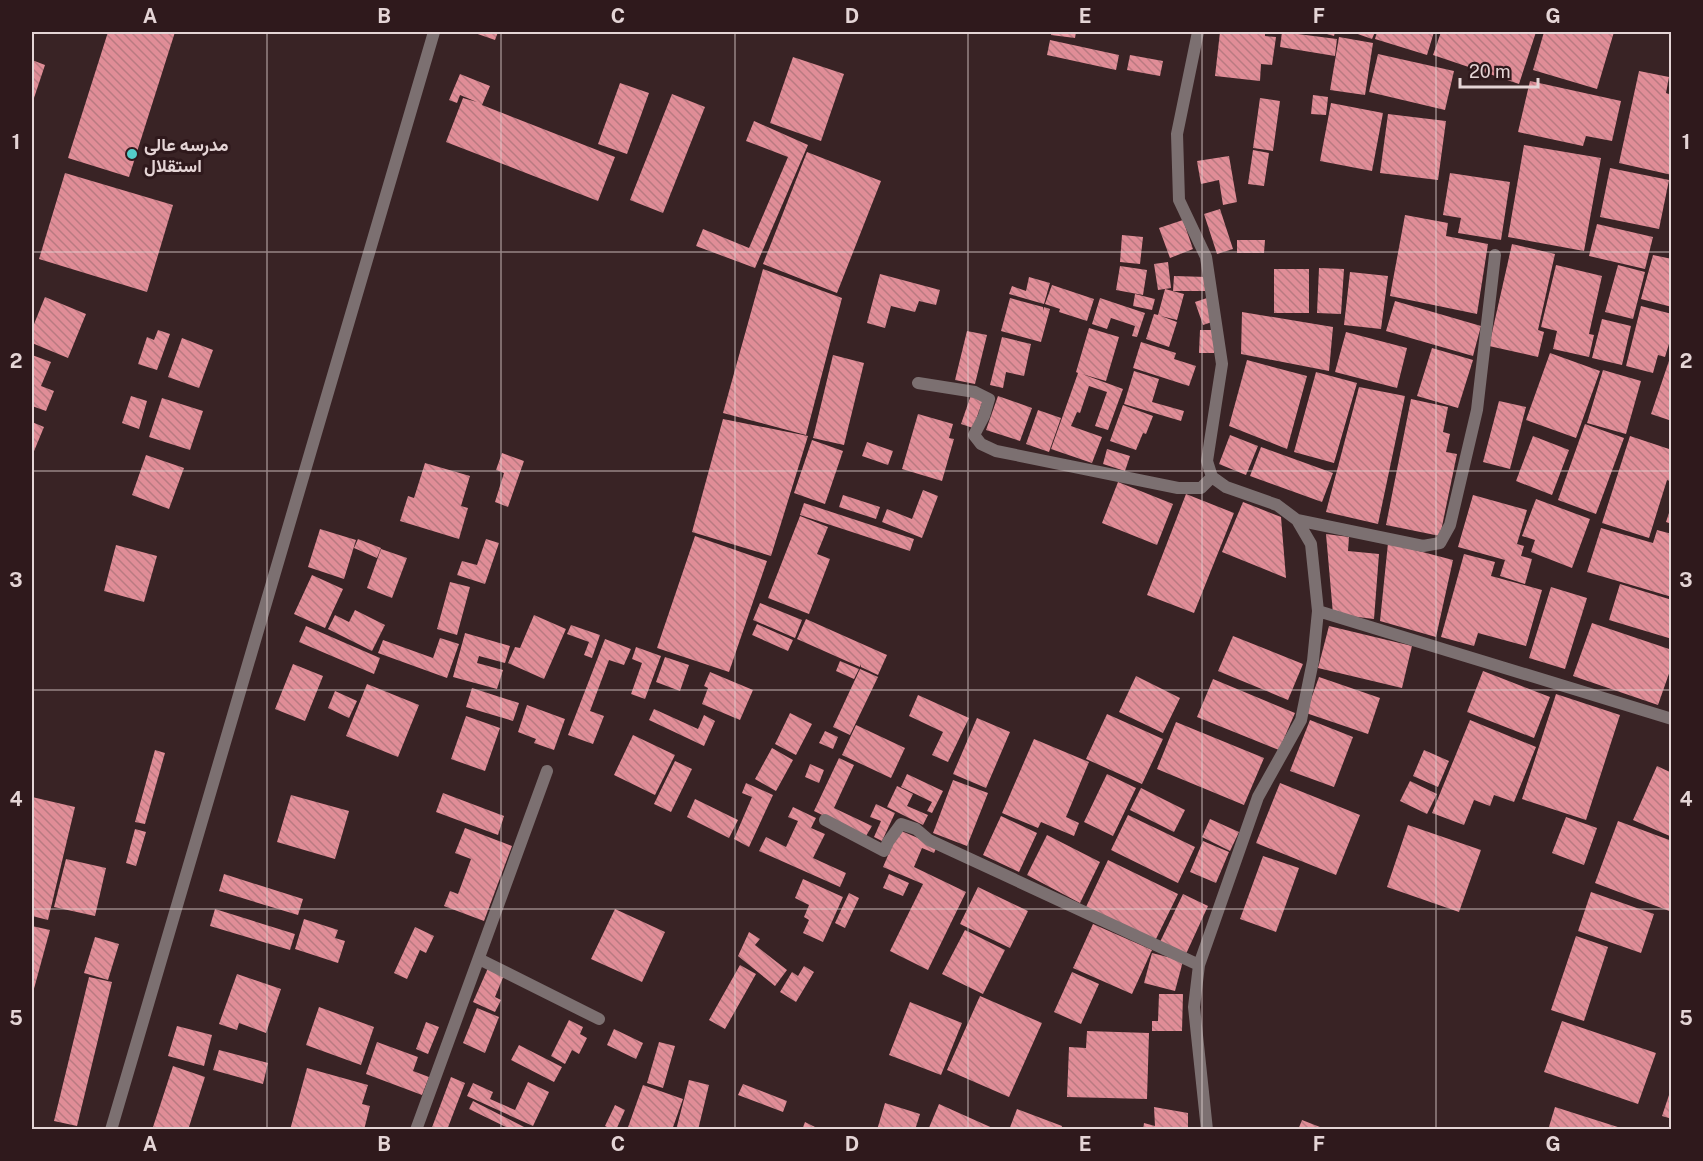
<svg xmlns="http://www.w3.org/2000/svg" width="1703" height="1161" font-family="'Public Sans',Vazirmatn,sans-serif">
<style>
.building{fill:url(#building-back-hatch)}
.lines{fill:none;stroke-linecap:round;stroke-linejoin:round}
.street{stroke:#7c7071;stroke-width:12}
.grid{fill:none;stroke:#e5d5d6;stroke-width:1.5;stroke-opacity:0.55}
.poi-dot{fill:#53cdc9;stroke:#2f191c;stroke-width:2}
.labels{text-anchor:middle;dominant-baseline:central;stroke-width:6;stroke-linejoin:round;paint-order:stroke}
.poi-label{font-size:18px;font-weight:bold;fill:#e5d5d6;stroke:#2f191c;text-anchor:start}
.neatline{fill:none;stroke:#e5d5d6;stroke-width:2}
.grid-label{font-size:20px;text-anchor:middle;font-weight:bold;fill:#e5d5d6}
</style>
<defs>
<pattern id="building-back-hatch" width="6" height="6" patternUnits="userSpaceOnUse" patternTransform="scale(1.5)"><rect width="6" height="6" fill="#e08d97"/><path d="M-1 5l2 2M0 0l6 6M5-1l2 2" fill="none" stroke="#b97a81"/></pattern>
</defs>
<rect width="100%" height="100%" fill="#392325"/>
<path class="building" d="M108,32h67l-46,145 -61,-19z
M472,32h26l-3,8z
M1051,32h25l-1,6 -24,-3z
M1220,32h45v4l11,1 -4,28 -11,-1 -1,17 -45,-5z
M1282,32l55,7 -2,17 -55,-9z
M1320,32h15l-1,4z
M1352,32h23l-3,7z
M1377,32h57l-7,23 -52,-16z
M1441,32h95l-17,52 -86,-29z
M1544,32h70l-17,57 -64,-19z
M1339,37l34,6 -8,52 -35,-5z
M1050,40l69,15 -3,15 -69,-15z
M1378,54l76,17 -9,39 -76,-18z
M1130,55l33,6 -3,15 -33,-6z
M793,57l51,17 -23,67 -51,-18z
M32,60l13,5 -13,39z
M1639,71l30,6 -3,16 6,2v80l-53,-12z
M460,74l30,12 -8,19 133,52 -17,44 -152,-59 17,-44 14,4 -17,-7 -3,8 -8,-3z
M1530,81l91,20 -9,40 -26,-5 -3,10 -65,-14z
M620,83l29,10 -22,61 -29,-10z
M672,94l33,13 -42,106 -33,-13z
M1313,95l15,2 -2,18 -15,-1z
M1260,98l20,3 -7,50 -20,-3z
M1331,103l52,10 -11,58 -52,-10z
M1388,114l58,7 -8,59 -58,-7z
M754,121l54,24 -53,123 -59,-22 7,-17 46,19 39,-91 -42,-16z
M1524,145l77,13 -17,93 -76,-14z
M1253,150l16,3 -5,33 -16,-2z
M807,152l74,29 -44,112 -74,-29z
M1229,156l8,46 -14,3 -4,-25 -18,4 -4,-23z
M1610,168l59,12 -10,49 -59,-12z
M65,173l108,32 -26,87 -108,-33z
M1450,173l60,9 -9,58 -43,-7 3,-15 -18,-3z
M1220,209l13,40 -16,5 -13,-40z
M1405,215l43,8 -2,13 42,8 -11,70 -87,-18z
M1183,220l10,29 -23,9 -11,-30z
M1597,224l56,13 -8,32 -56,-13z
M1122,235l21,2 -3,27 -20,-2z
M1237,240h28l-1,13h-27z
M1512,244l43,10 -17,76 6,2 -6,25 -49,-11z
M1653,255l19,4v48l-31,-8z
M1168,262l3,26 -13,2 -4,-26z
M1556,265l46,11 -13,58 5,1 -5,22 -36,-8 4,-18 -16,-4z
M1618,265l27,7 -12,47 -28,-7z
M1120,266l27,4 -4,25 -27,-5z
M1319,268l25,1 -3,45 -24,-1z
M763,269l79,29 -36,137 -83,-22z
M1274,269h35v44h-35z
M1350,272l38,4 -7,53 -37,-4z
M880,274l60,16 -4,15 -17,-4 -4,11 -24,-6 -6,22 -18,-5z
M1174,276l33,1 -1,14h-33z
M1029,277l21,6 -6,21 -35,-10 3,-8 14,5z
M1052,285l42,14 -7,22 -28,-9 1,-3 -15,-5z
M1165,289l19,5 -7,26 -16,-4 16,6 -8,25 -23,-8 8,-25 4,1z
M1135,294l20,5 -3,11 -19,-4z
M45,297l41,17 -18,44 -36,-15v-14z
M1010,298l33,9v4l1,-4 6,2 -9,33 -40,-11z
M1100,298l45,15 -8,24 -5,-1 3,-10 -24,-8 -4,11 -15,-5z
M1207,298l8,23 -12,4 -8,-23z
M1395,301l86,25 -8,30 -87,-25z
M1641,306l31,8v20l-7,23 -7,-2 -5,18 -27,-7z
M1242,312l91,15 -4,44 -88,-17z
M1602,319l29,7 -9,39 -30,-7z
M1089,328l30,9 -13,44 -24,-7 41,15 -15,41 -13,-4 12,-34 -18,-6 -9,27 -3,-1 -6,14 31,11 -10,26 -41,-14 27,-76 -2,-1z
M158,330l12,4 -13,36 -19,-6 9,-27 7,3z
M1200,330h15l-1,23h-15z
M967,331l20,4 -12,49 -20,-4z
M1346,332l61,16 -10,40 -62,-16z
M1002,337l29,7 -7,32 -18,-4 -3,16 -13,-3z
M182,338l31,12 -14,38 -31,-11z
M1141,342l35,11 -2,6 22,7 -7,20 -56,-18z
M1432,348l41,12 -15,48 -41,-12z
M1550,353l50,18 -24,67 -50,-18z
M32,355l19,7 -10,24 13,5 -8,20 -14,-5z
M833,355l31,8 -20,82 -31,-7z
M1671,355h1v66l-21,-7z
M1247,360l60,16 -20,73 -58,-23z
M1603,370l38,11 -15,53 -39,-11z
M1134,371l25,8 -7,23 32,9 -3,10 -57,-17z
M1316,372l41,11 -23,80 -40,-11z
M1359,387l46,9 -27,128 -52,-12z
M971,395l12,5 -10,28 -12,-4z
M131,396l16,5 -8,28 -17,-6z
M998,396l34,12 -12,33 -34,-11z
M162,398l41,13 -13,39 -41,-13z
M1411,399l37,8 -5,25 7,2 -4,18 11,2 -17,82 -54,-11z
M1499,401l27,6 -16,62 -27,-7z
M1123,405l30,11 -7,18 -3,-1 -7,17 -26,-9z
M1038,410l23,8 -12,34 -23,-8z
M918,414l35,10 -4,14 5,1 -12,42 -40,-12z
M723,419l85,17 -37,120 -79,-24z
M32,422l12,5 -12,29z
M1585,424l39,14 -28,76 -38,-14z
M1230,435l28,11 -12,29 -27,-11z
M1533,436l36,14 -17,45 -36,-14z
M1630,436l42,14v32l-5,-2 -18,58 -47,-15z
M812,440l31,11 -18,53 -31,-11z
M867,442l26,9 -5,14 -26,-9z
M1261,447l72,26 -11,29 -72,-26z
M1107,449l23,7 -5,15 -22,-7z
M502,453l22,8 -16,46 -13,-5 9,-29 -8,-3z
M146,455l38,13 -15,41 -37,-14z
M425,463l45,13 -9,30 7,2 -9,31 -59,-18 8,-25 6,2z
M1118,482l55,22 -16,41 -55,-22z
M923,490l15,6 -16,42 -40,-16 5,-13 25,10z
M1186,494l48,19 -40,100 -47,-18z
M843,495l37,12 -4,12 -37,-12z
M1473,495l54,15 -10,34 7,2 -3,10 11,3 -7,25 -25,-8 5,-16 -47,-13z
M1536,499l54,20 -18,49 -41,-16 4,-12 -13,-4z
M1243,502l38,15 5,61 -64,-26z
M804,503l110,36 -4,12 -110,-36z
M1671,507h1v17l-6,-2z
M800,516l28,11 -11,27 13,5 -21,55 -41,-16z
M1601,528l52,15 4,-13 15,4v63l-85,-25z
M320,529l36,11 -12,39 -36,-12z
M1326,534l23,3 -1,14 31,3 -5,65 -41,-5z
M695,536l72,25 -38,111 -72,-24z
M358,539l23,9 -4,10 -23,-10z
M486,539l13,4 -14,41 -28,-9 5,-14 15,4z
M1388,543l65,17 -17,77 -56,-16z
M116,545l41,11 -13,46 -40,-11z
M381,549l26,9 -15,40 -25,-10z
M1464,554l31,8 -4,14 51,14 -16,56 -48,-13 -4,13 -33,-9z
M312,575l31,14 -18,39 -31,-14z
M450,582l20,5 -13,48 -20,-6z
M1620,584l52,16v39l-63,-19z
M1551,587l36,11 -22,71 -36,-11z
M760,603l42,17 -7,18 -42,-18z
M355,610l30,15 -13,26 -44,-22 7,-14 14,7z
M534,615l32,14 -22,50 -36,-16 7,-16 5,1z
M806,619l81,36 -9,20 -17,-8v-3l-1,3 -63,-28z
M1592,623l80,27v15l-14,40 -85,-29z
M757,624l36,16 -5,11 -36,-16z
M571,625l29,10 -8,23 -8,-3 5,-13 -22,-8z
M306,626l74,32 -6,16 -75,-32z
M1329,626l83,20 -10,42 -84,-20z
M465,633l45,13 -5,17 -26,-7 -2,7 26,7 -6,19 -44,-12z
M1233,636l70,28 -15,36 -70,-29z
M440,638l19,6 -12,34 -69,-25 5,-13 50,18z
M605,639l26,10 -7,16 -15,-5 -19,51 14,5 -11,28 -25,-9z
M636,647l25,9 -16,43 -14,-5 11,-31 -10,-4z
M665,657l24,8 -9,26 -24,-9z
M840,661l19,8 -5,10 -18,-8z
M293,664l30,12 -18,45 -30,-12z
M860,669l18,8 -28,58 -17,-8z
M1483,671l67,26 -16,41 -67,-26z
M710,672l43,18 -13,30 -38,-16 6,-16 -4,-2z
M1136,676l44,22 -17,35 -44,-21z
M1319,677l61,21 -12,36 -62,-21z
M1213,679l82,34 -16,37 -82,-33z
M367,684l52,21 -21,52 -52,-21z
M472,688l47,15 -6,18 -47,-14z
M335,691l22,10 -8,17 -21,-10z
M1556,694l64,21 -34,105 -64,-21z
M918,695l51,23 -21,44 -16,-7 11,-23 -34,-16z
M527,705l38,14 -11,31 -20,-7 2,-4 -18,-7z
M654,709l44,20 6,-14 11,6 -11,25 -55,-26z
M790,713l22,11 -16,31 -21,-11z
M1107,714l56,25 -21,45 -56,-25z
M466,716l34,12 -15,43 -34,-12z
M977,718l33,14 -24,56 -33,-14z
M1310,720l43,17 -19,50 -44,-16z
M1470,720l66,27 -22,55 -20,-7 -4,11 -16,-6 -10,25 -32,-12z
M1176,722l88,36 -20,47 -87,-36z
M856,725l49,23 -14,30 -49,-23z
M825,731l13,6 -5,12 -14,-6z
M633,735l42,20 -20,40 -41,-20z
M1034,739l55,23 -23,55 13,6 -5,13 -33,-14 -3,6 -36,-15z
M772,748l21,12 -17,31 -21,-12z
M155,750l10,3 -20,71 -10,-2z
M1424,750l25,11 -11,26 -25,-11z
M839,758l15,7 -20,43 38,18 -6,10 -52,-25z
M675,761l17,8 -21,43 -17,-8z
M810,764l14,6 -5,13 -14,-6z
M1657,766l15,7v64l-39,-17z
M907,774l36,17 -11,22 -5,-2 5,-9 -31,-15z
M1107,774l29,14 -23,48 -29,-14z
M953,780l35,13 -21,53 -34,-13z
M1410,781l27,13 -10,20 -27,-13z
M746,783l27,12 -24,52 -15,-8 18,-42 -10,-4z
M1280,783l80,32 -24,60 -80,-32z
M897,786l16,8 -6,12 21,9 -5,10 -36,-18z
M1141,788l44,22 -11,22 -44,-22z
M443,793l61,23 -6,19 -62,-23z
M291,795l58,16 -14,48 -58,-17z
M32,797l43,10 -27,113 -16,-4z
M695,799l43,21 -9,18 -42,-21z
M876,804l19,9 -13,28 -8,-4 7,-16 -11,-4z
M793,807l23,11 -5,10 14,6 -12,24 33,15 -6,14 -81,-36 7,-14 20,10 12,-26 -10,-4z
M1128,815l67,32 -17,36 -67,-33z
M1001,816l36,17 -18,39 -36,-17z
M1566,817l31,11 -13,37 -32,-12z
M1210,819l29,13 -9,19 -28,-14z
M1618,821l54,20v71l-77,-29z
M1408,825l73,25 -22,62 -72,-25z
M465,828l47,18 -28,75 -40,-15 6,-15 8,3 13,-35 -16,-6z
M135,829l11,3 -10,34 -10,-3z
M899,830l38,16 -3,7 -12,-5 -8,19 52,25 -38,78 -38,-19 33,-67 -40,-17z
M1047,835l53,27 -20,41 -53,-28z
M1203,841l26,11 -13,31 -26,-11z
M1263,856l36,12 -23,64 -36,-13z
M66,859l40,9 -11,48 -41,-9z
M1108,860l70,34 -23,47 -69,-34z
M224,874l79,25 -5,16 -79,-24z
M889,874l20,9 -6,13 -20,-8z
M803,879l40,18 -20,45 -20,-9 6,-13 -5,-3 5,-12 -14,-7z
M978,887l50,24 -18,37 -50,-24z
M1591,892l63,22 -13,39 -63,-22z
M849,893l10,5 -14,30 -10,-5z
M1183,894l25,12 -22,48 -26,-12z
M215,909l80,25 -5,16 -80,-24z
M615,909l50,23 -23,50 -51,-23z
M304,919l34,11 -3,8 10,3 -7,22 -43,-14z
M1093,924l59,26 -20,44 -59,-26z
M32,926l18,4 -18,66z
M415,927l19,9 -8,17 -6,-3 -13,29 -13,-6z
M965,930l40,20 -22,44 -41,-20z
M749,932l11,7 -5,6 32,25 -12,16 -37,-30z
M1576,936l32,11 -24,74 -33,-11z
M95,937l24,7 -11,36 -24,-7z
M1152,953l31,8 -8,30 -31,-8z
M740,965l16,9 -31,55 -16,-9z
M804,966l10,6 -18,30 -16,-10 12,-20 6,4z
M488,968l16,7 -9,22 6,3 -6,12 -22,-10z
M1072,972l27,12 -18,40 -27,-12z
M237,974l44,15 -15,44 -27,-10 -2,7 -18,-6z
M89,977l23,5 -35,144 -23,-5z
M1159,994h24l-1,37h-30v-10h6z
M980,996l62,27 -33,74 -62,-27z
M910,1002l52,21 -21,52 -52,-20z
M319,1007l55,20 -13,38 -55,-20z
M477,1008l22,9 -14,36 -22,-10z
M569,1020l14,7 -3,7 7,4 -8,16 -7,-4 -7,14 -14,-8z
M1562,1021l94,32 -18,51 -94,-32z
M426,1022l13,5 -11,27 -12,-5z
M177,1026l35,9 -8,31 -36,-10z
M614,1029l29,14 -7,16 -29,-14z
M1087,1031l62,2 -2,66 -80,-2 2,-50 17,1z
M377,1042l41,15 -5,14 16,6 -7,18 -56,-21z
M659,1042l16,4 -12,42 -16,-5z
M519,1045l43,22 -8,15 -43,-22z
M219,1050l49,13 -5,21 -50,-14z
M173,1066l32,11 -17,53h-36z
M307,1068l61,17 -6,19 8,2 -6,24 -11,-3v3h-63z
M451,1077l14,6 -18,47h-16z
M689,1080l20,5 -11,45h-22z
M528,1082l21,10 -16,34 -66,-30 6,-13 20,9 -3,7 25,11z
M743,1084l44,17 -4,11 -45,-17z
M643,1085l40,14 -11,31h-45z
M1671,1089h1v30l-10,-3z
M473,1101l57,29h-23l1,-2 -39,-19z
M885,1103l35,11 -5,16h-38z
M939,1104l58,26h-69z
M615,1105l10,5 -9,20h-3l-8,-4z
M1154,1107l34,6v17h-45l1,-7 11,3z
M1555,1107l69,22v1h-76z
M1017,1109l45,17 -1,4h-52z
M1302,1120l23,9v1h-27z
M805,1122l10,5 -1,3h-12z"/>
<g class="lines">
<path class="street" d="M1198,32l-21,102 2,66 27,57 16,107 -15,97 5,16 14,10 51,18 20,15 14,24 7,67 -5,50 -12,59 -43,77 -59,168 -5,42 13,123
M918,383l57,9 14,7 -5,17 -10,19 7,9 15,7 182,37h23l11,-11
M1297,520l126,26 17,-3 10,-18 27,-115 18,-155
M1318,611l354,108
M825,820l59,31 4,-9 13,-18 15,5 13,11 270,125
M479,959l120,60
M111,1130l323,-1098
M416,1130l131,-359"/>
</g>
<path class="grid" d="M267,32v1098M501,32v1098M735,32v1098M968,32v1098M1202,32v1098M1436,32v1098M32,252h1640M32,471h1640M32,690h1640M32,909h1640"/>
<circle class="poi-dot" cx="132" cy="154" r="6"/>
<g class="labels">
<g class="poi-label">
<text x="144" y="144">مدرسه عالی<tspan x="144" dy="21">استقلال</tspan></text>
</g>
</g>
<rect width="1703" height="1161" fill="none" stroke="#2f191c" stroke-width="66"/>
<path d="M1460 78v9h78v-9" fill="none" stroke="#e5d5d6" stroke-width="3"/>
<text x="1469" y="78" font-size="18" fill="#e5d5d6" stroke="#2f191c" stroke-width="4.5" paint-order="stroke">20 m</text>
<rect x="33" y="33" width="1637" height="1095" class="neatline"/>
<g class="grid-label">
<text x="150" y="23">A</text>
<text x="384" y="23">B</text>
<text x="618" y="23">C</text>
<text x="852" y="23">D</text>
<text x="1085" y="23">E</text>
<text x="1319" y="23">F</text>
<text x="1553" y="23">G</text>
<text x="16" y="149">1</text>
<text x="1686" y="149">1</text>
<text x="16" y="368">2</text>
<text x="1686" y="368">2</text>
<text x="16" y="587">3</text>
<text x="1686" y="587">3</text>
<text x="16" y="806">4</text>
<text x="1686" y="806">4</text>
<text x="16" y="1025">5</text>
<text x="1686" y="1025">5</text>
<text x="150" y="1151">A</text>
<text x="384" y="1151">B</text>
<text x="618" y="1151">C</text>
<text x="852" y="1151">D</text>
<text x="1085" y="1151">E</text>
<text x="1319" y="1151">F</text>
<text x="1553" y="1151">G</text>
</g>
</svg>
